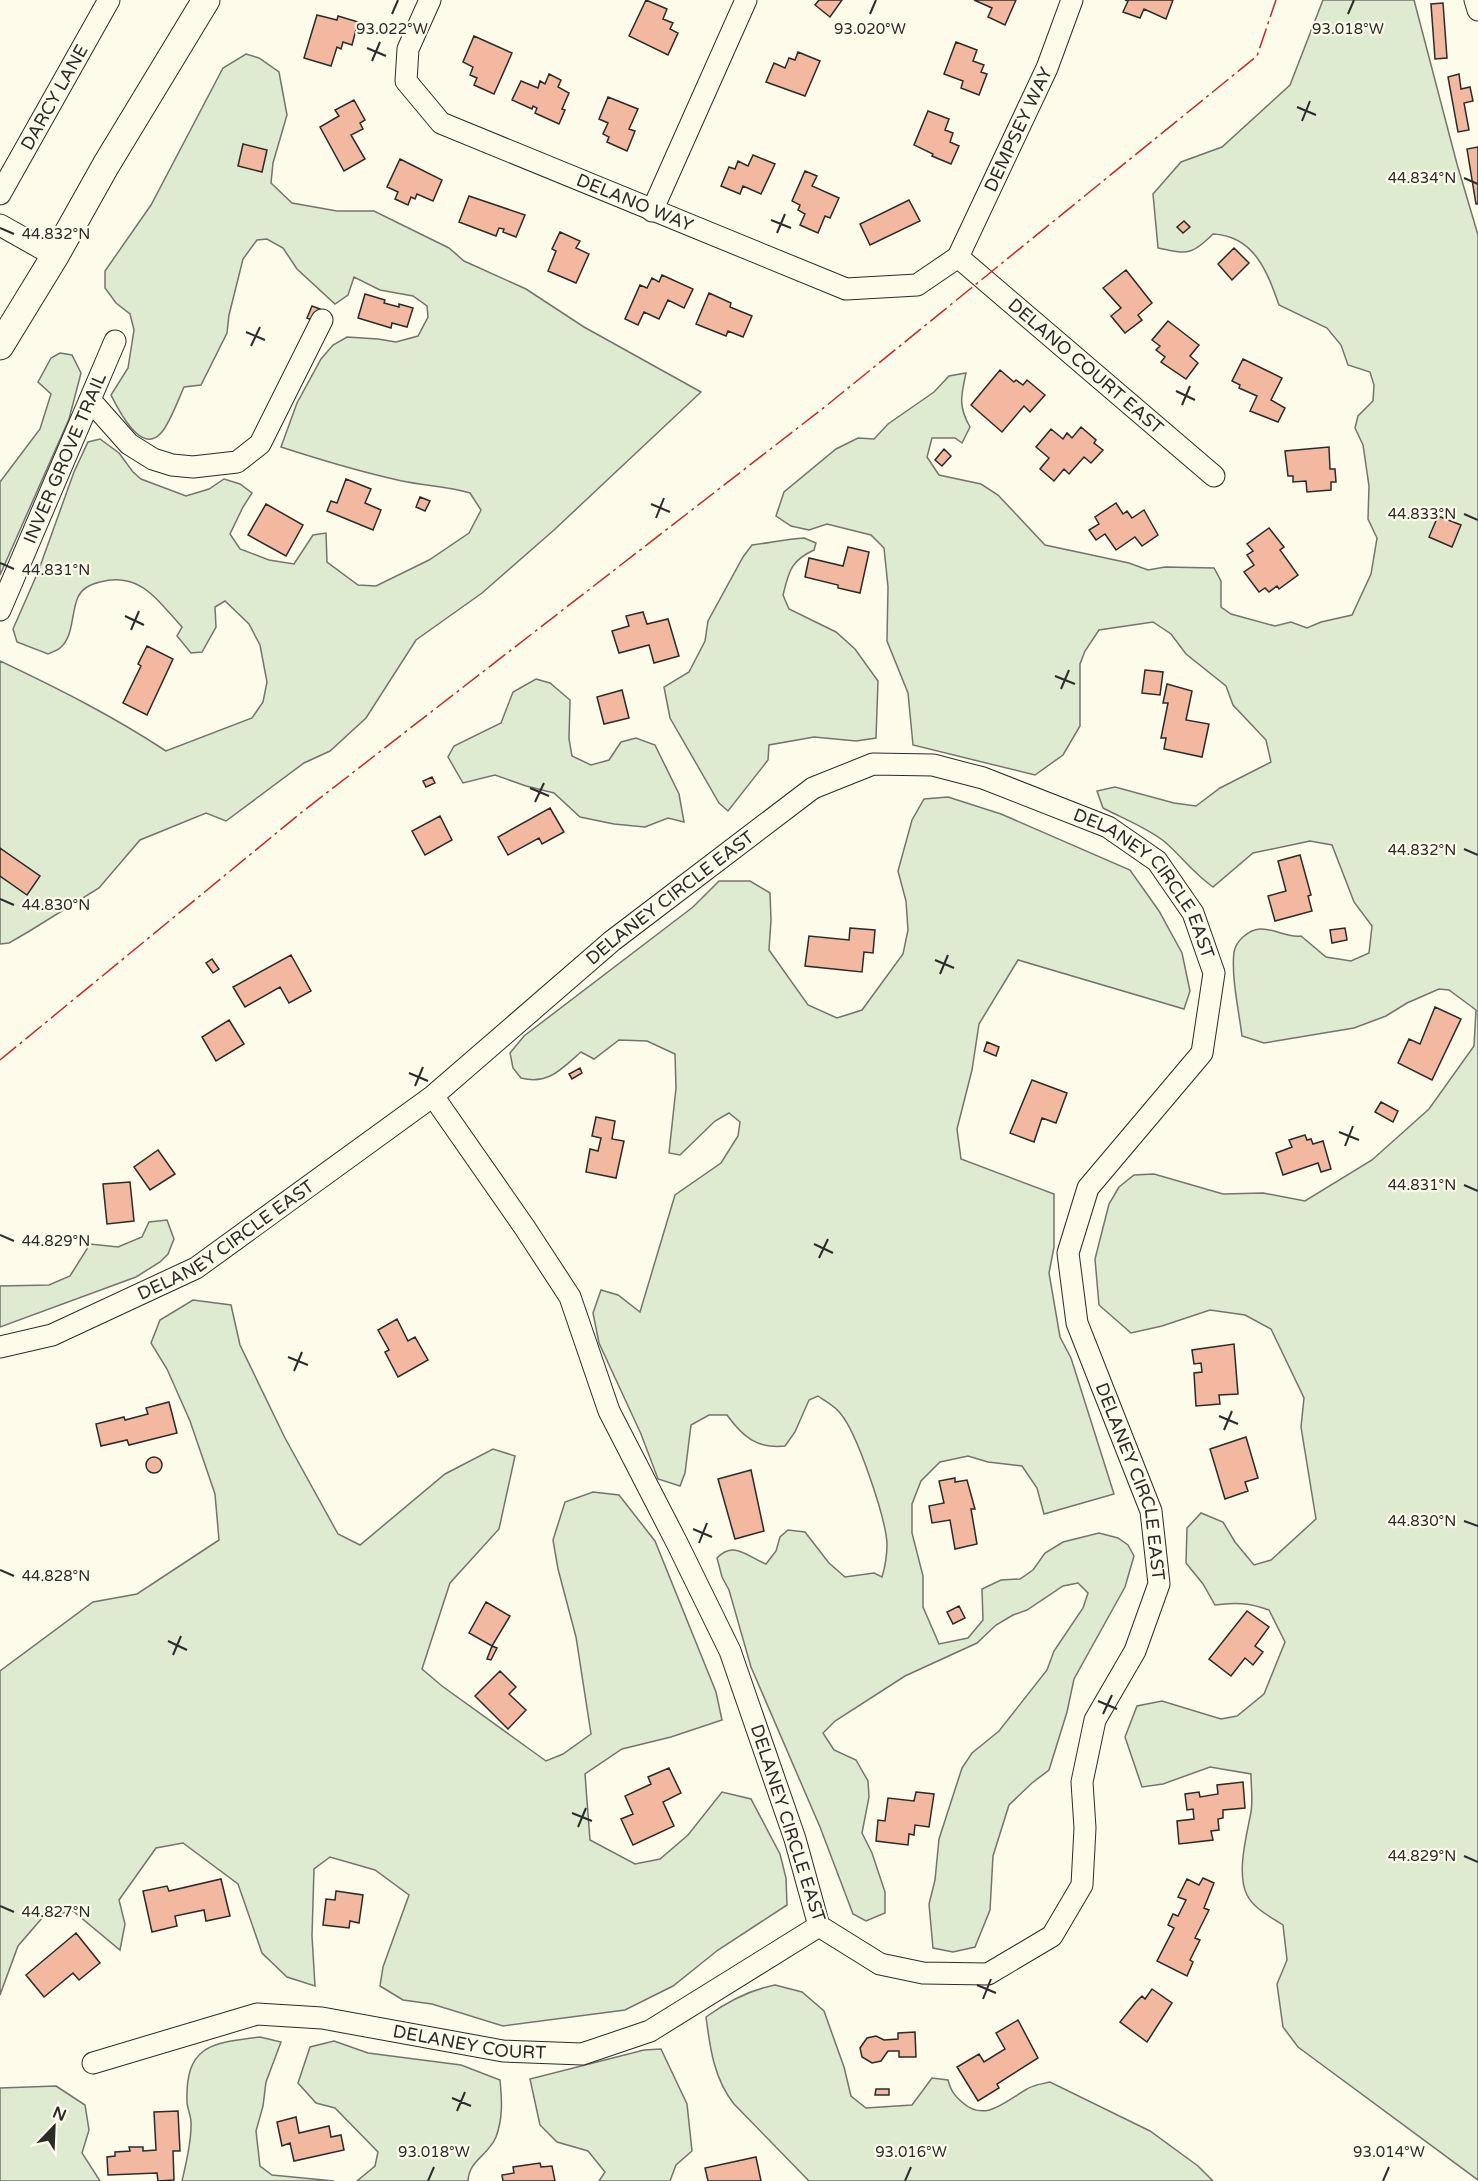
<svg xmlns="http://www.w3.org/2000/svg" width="1478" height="2181" font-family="'Varela Round',sans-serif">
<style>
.green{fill:#deebd1;stroke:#74746e;stroke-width:1.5}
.building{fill:#f2b8a0;stroke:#2b2b2b;stroke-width:1.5}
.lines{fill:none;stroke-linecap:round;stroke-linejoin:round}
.minor-casing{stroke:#2b2b2b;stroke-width:23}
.major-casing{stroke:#2b2b2b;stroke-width:29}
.minor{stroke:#fdfbea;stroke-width:21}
.major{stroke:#fdfbea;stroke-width:27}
.power{stroke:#c62828;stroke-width:1.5;stroke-dasharray:21 4.5 3 4.5;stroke-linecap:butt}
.ticks{fill:none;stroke:#2b2b2b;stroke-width:2}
.labels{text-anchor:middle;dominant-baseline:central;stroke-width:4.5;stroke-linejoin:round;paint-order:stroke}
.street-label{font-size:18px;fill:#2b2b2b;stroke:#fdfbea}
.ticks-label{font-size:15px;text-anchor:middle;fill:#2b2b2b;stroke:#fdfbea;stroke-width:4.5;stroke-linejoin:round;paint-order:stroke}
</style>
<rect width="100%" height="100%" fill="#fdfbea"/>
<path class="green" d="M1323,0h91l43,164 21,71v1945l-180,-133 -15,-20 -6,-43 10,-24 -4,-35c-12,-8 -29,-16 -36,-30 -11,-22 0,-61 4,-83 2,-12 0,-26 0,-38l-41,-7 -47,17 -21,3 -17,-50 12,-31 25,-5 59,18 16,-3 27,-22 21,-52 -16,-32c-19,-7 -34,-8 -54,-5l-12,-21 -17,-21 1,-35 14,-15 22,9 12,20 19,23 17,-5 45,-41 -15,-92 3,-29 -33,-69 -26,-14 -35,-5 -48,16 -31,7 -32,-28 -4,-46 14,-55 10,-17 15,-12 20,-1 69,20 40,-1 42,8 67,-41 57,-51 45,-63 2,-36 -27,-20 -10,-1 -32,14 -21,13 -32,12 -90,15 -22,-7c-3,-24 -11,-60 -8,-84 2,-11 14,-22 26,-23 14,-1 26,9 41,7l25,21 25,4 18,-8 3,-27 -18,-24 -22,-57 -22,-4 -57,12 -40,34c-19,-13 -31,-30 -48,-45 -19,-15 -41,-23 -62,-34l-6,-17 18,-4 59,16 22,3 24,-18 51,-26 -5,-22 -33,-35 -7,-19 -40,-32 -15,-20 -18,-12 -54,8 -14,21 -5,13v62l-17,29 -28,20 -122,-30 -5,-52 -21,-52 1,-54 -4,-39 -13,-13 -44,-11 -18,6 -18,-4 -15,-10 8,-24 52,-43 22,-11 16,1 14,-15 46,-32 15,-16 17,-3c-5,23 -8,33 4,54l-8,16 -7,-5h-23l-5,19 12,18 42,9 17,11 47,50 84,18 19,7 17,-3 49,1 7,13v26l10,7 44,12 16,-4 16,6 14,-6 31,-7 19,-41 6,-36 -9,-19 1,-33 -6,-41 -8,-17 3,-12 15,-15 1,-16 -4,-13 -22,-7 -7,-20 -14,-17 -48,-23c-12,-34 -25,-69 -66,-71 -22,22 -26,20 -55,14l-5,-54 28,-32 41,-15 68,-62z
M246,54l13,4 20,14 8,43 -14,48 -2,20 21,20 45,8h37l75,37 15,13 62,28 58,38 117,65 -147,138 -72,63 -66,47 -50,78 -36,33 -26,12 -78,58 -20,-8 -66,27 -41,48 -71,44 -19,11 -9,1v-283c57,27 113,55 166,90l86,-33 11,-16 4,-20 -7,-37 -11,-21 -24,-23 -10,6 1,20 -14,25 -11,1 -14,-17 5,-9c-25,-27 -42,-56 -82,-45 -9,2 -18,6 -22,15 -7,15 -4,40 -18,51 -3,3 -9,4 -12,6l-31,-12 -4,-13 25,-57 36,-100 14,-30 12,-3 19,14 14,19 8,7 45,17 23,-7 15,-10 16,5 12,9 -9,14 -13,27 10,15 29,11 25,4 19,-29 13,-2 1,29 31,23 18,1 53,-26 40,-27 12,-23 -11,-17c-23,-7 -44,-7 -68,-12 -41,-9 -81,-21 -121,-34l16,-44 24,-44 12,-14 14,-8 31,2 18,3 22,-6 10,-19 -1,-11 -14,-10 -33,-6 -26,-13 -6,18 -13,9 -38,-35 -14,-21 -16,-9 -10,1 -14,19 -14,56 -2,18 -26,52 -17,2c-5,11 -15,38 -23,46 -20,23 -43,-24 -50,-38l17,-27 6,-38 -4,-16 -14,-11 -11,-15v-17l46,-66 72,-137z
M60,353l12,2 9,18 -12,46 -69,156v-93l40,-53 11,-35 -13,-12 13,-24z
M804,538l12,5 -2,7c-24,11 -25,22 -31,45l6,14 47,23 19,17 23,32 -2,57 -20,3 -42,-4 -45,8 -1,15 -40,51 -9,-8 -49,-85 -6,-31 25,-15 16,-31 3,-20 35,-64 9,-12c17,-2 35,-6 52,-7z
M536,679l14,4 20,17 -1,39 3,17 19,9 18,-5 12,-18 15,-4 19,7 24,49 5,28 -16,-4 -23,9 -31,-3 -34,-7 -26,-24 -28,-7 -31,-11 -32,8 -15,-26 6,-11 47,-23 12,-31z
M948,797l53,17 129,56 29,41 23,42 8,38 -6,18 -166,-49 -39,64 -7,46 -15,59 4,30 93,35v53l-5,26 11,64 11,21 43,136 -70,20 -7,-26 -15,-22 -34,-4 -20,-6 -28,6 -19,19 -9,23v29l11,43v31l16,37 29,-6 15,-18 -1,-31 19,-9 19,-1 13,-9 12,-17 18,-11 36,-9 19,5 10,7 6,11 -9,31 -51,92 -7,33 -18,58 -17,13 -23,22 -16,51 -3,54 -15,37 -22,5 -20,-4 -4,-44 6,-24 4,-41 23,-71 10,-15 27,-22 48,-61 7,-19 29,-43 5,-15 -10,-10 -15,3 -36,24 -14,5 -17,10 -19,18 -72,33 -70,45 -12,12 11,17 22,10 12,21 1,16 -7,36 10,20 13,39v21l-19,8 -13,-7 -33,-87 -69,-160 -22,-77 -7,-13 -5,-19c17,-18 31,-1 49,6l10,-13 4,-14 8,-7 17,2 24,31 16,14 29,-4 8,4c3,-10 5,-22 5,-33 -1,-25 -30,-112 -47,-131 -5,-7 -15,-12 -22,-17l-9,4 -14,32 -10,14c-28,3 -42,-9 -58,-31h-18l-18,10 -6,48 -5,13 -22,-7 -17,-45 -42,-91 -6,-30 8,-23 17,5 22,17 35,-117 46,-32 17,-27 2,-14 -11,-9 -14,8 -35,34 -11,-2 7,-65 -1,-34 -28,-13 -28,-1 -25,19 -13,-7c-20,17 -32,33 -60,26l-8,-10 -3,-15 14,-17 169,-129 26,-26h31l20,12 1,27 -2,30 39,55 29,13 25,-8 41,-56 5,-24 -2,-29 -8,-30 14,-51 12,-21z
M167,1220l7,19 -6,15 -8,8 -24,15 -136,50v-41l49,-1 21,-9 20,-32 28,3 24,-10 7,-15z
M193,1300l38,5 9,40 45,93 53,96 22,11 85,-71 48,-25 22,7 -16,73 -49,54 -28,86 20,17 104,75 17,-7 28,-20 -15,-97 -18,-68 -5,-29 12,-38 28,-10 26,3 36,46 61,151 6,28 -51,17 -49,12 -37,25 5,66 45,24 25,-5 28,-24 34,-43 29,7 29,55 6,24 1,27 -69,45 -45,36 -48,24 -122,16 -71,-22 -29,-4 -23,-14 3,-19 26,-72 -34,-25 -45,-13 -16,12 -2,67 3,50 -28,-9 -25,-24 -24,-69 -55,-41 -27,5 -37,52 6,24 -5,26 -47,-39 -30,6 -25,29 -18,49v-324l93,-69 44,-8 82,-54 -4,-46 -25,-73 -23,-52 -16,-26 9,-23z
M775,1985l27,7 22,19 20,56 7,29 15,12 46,-3 20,-27 16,2c3,11 6,15 15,23 23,20 44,-3 64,-14 6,-4 15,-5 23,-7l100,49 48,35 15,15h-404l-75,-77c-20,-25 -24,-56 -28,-87 22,-16 43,-27 69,-32z
M260,2037l21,5 -15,40 -3,24 -7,25 4,35 12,9 62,6h-152c4,-17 9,-37 9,-55 1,-8 -3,-15 -4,-23 -2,-58 24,-60 73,-66z
M334,2041l34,12 93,12 39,15c2,20 3,38 -4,57 -8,19 -27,23 -28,44h-111l18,-15 3,-14 -43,-44 -19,-5 -18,-20 12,-36z
M661,2049l26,55 5,47 -16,14 -6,16h-71l6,-9 -17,-21 -31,-9 -17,-17 -10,-46 114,-29z
M56,2086l29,19 4,25 -7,23 18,28h-100v-93z"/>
<path class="building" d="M646,0l21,9 -4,10 10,4 -3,6 8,4 -10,22 -39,-19z
M819,0h23l-12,17 -15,-12z
M974,0h42l-11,25 -17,-8 4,-9z
M1125,0h48l-7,19 -22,-10 -4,9 -17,-6 5,-11z
M1443,3l4,55 -12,1 -4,-55z
M317,15l20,5 1,-4 20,6 -6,23 -9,-3 -2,7 -4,-2 -6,19 -27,-8z
M474,36l38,17 -18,41 -20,-9 3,-7 -7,-3 3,-8 -10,-5z
M956,42l21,8 -4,11 11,4 -3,7 6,2 -8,21 -18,-7 2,-7 -19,-7z
M798,52l22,9 -15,35 -39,-14 8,-19 11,5 4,-10 6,2z
M549,74l12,6 -3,7 11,6 -7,16 3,1 -6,14 -24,-11 2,-5 -4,-2 -1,3 -20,-9 9,-19 17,7 2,-7 5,3z
M1459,74l2,15 9,-2 3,14 -9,2 5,27 -11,2 -10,-55z
M608,97l30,12 -9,20 6,2 -8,20 -20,-9 2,-5 -6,-3 5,-11 -9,-4z
M354,100l11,20 -5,3 3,6 -12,6 14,24 -21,12 -24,-44 19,-11 -4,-6z
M928,111l21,8 -4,11 8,3 -3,9 9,4 -8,18 -19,-8 1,-2 -19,-9z
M243,144l24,6 -5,22 -24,-6z
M1478,147v57h-2l-9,-55z
M753,155l22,9 -14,30 -18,-8 -3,8 -19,-8 8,-19 6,2 3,-8 10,5z
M400,159l42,21 -9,21 -16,-7 -2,5 -4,-2 -3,8 -13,-6 3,-7 -11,-5z
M805,171l12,5 -5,10 27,12 -9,20 -5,-2 -7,17 -18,-8 5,-11 -7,-4 2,-5 -8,-4z
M469,196l56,19 -9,22 -13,-5 1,-3 -5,-1 -3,8 -37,-14z
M909,200l11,21 -50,24 -10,-21z
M1184,221l6,6 -7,6 -6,-6z
M560,232l20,9 -4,7 13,6 -13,29 -28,-12 8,-20 -4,-2z
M1234,248l15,15 -17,17 -14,-16z
M1126,270l26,33 -14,12 4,5 -17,13 -14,-17 10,-8 -18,-20z
M662,275l31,14 -9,19 -16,-8 -9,19 -15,-7 -6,13 -13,-6 15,-34 7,3 5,-10 7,4z
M709,293l22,10 -1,4 22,9 -9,21 -15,-6 -2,5 -30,-12z
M365,294l20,6 -1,3 15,4v-3l14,4 -6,19 -15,-4 -1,5 -33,-10z
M312,306l8,3 -5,12 -8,-3z
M1168,321l31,24 -9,11 8,7 -12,16 -25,-17 4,-5 -9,-7 4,-4 -8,-6z
M1243,359l39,19 -11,22 14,8 -7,14 -28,-11 7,-15 -18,-8 1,-3 -8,-4z
M1000,370l14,12 2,-2 7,5 4,-5 18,15 -15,17 -6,-6 -22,26 -31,-27z
M1081,427l15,13 -2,3 9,7 -12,13 -7,-6 -15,17 -5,-5 -10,12 -14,-12 9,-11 -13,-11 15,-18 12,10 4,-6 5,5z
M1329,447l1,22h5l1,13h-5v8l-24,2 -1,-11 -13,1v-6h-5l-3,-25z
M944,449l7,7 -9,10 -7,-6z
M346,479l25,10 -6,14 16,7 -8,20 -46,-19 4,-10 6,2z
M420,497l10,4 -5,10 -9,-4z
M1116,503l7,11 4,-3 5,7 12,-8 14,25 -16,11 -7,-9 -19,13 -11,-16 -9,6 -7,-10 10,-6 -4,-7z
M266,504l37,21 -17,31 -38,-21z
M1438,516l23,9 -9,22 -23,-10z
M1269,528l15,19 -4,3 18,25 -19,14 -2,-3 -8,6 -4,-4 -6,4 -15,-20 10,-7 -7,-10 6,-4 -6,-7z
M848,547l21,5 -9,41 -22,-5v-3l-33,-8 4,-19 34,8z
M643,612l4,12 21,-5 11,37 -25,7 -5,-18 -30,8 -7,-22 17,-5 -3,-10z
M147,646l26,13 -26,56 -24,-12 18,-37 -3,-2z
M1145,670l18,2 -3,23 -18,-2z
M1167,684l25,7 -6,29 23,4 -7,33 -38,-8 2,-11h-5l7,-35h-5z
M622,690l7,28 -25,6 -7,-27z
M432,777l3,6 -9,4 -3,-6z
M550,808l14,24 -22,12 -3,-6 -31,17 -10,-18z
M440,816l12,24 -27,15 -13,-24z
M0,848l40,28 -13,19 -27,-19z
M1300,855l11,40 -3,1 4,15 -37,10 -7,-25 18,-5 -8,-30z
M850,928l25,2 -2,23 -9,-1 -2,20 -57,-6 4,-30 40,4z
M1345,928l2,12 -15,3 -2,-13z
M291,955l20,36 -22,12 -9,-16 -35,20 -12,-20z
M212,959l7,10 -6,4 -7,-10z
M1435,1007l26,12 -29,61 -34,-17 11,-24 11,5z
M229,1020l15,24 -28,17 -14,-24z
M987,1042l12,5 -3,9 -12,-5z
M580,1068l2,5 -10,6 -3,-5z
M1032,1080l35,13 -11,30 -14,-5 -8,24 -24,-9z
M1381,1102l17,9 -5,11 -18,-10z
M596,1117l19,4 -3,18 12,2 -8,37 -30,-6 4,-23 8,2 3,-13 -9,-2z
M1305,1135l2,5 4,-1 2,5 10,-3 8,28 -10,3 -3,-9 -35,12 -7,-22 16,-6 -3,-7z
M158,1150l17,24 -25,16 -16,-23z
M130,1182l4,39 -27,3 -4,-40z
M397,1319l11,22 7,-4 13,23 -30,17 -13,-25 4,-2 -11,-20z
M1234,1344l4,50 -19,1 1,9 -24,2 -2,-33 8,-1 -1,-9 -7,1 -2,-14z
M169,1402l8,31 -48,12 -2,-5 -26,6 -5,-22 28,-7 1,3 23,-6 -2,-6z
M1246,1437l12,41 -13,4 3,9 -23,8 -15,-50z
M146 1465a8 8 0 1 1 16 0a8 8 0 1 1-16 0Z
M751,1470l13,61 -29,8 -17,-60z
M955,1478v4l12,-2 8,29h-4l6,35 -22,5 -5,-29 -18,3 -3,-17 15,-3 -5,-22z
M486,1602l24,14 -18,30 -23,-13z
M959,1606l6,12 -12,6 -6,-12z
M1247,1611l22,16 -14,19 8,6 -10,13 -8,-7 -14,18 -22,-17z
M492,1646l5,2 -6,12 -4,-1z
M500,1671l16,16 -7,7 17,16 -18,19 -33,-33z
M669,1768l12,25 -18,9 11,24 -41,19 -12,-26 12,-5 -8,-18 26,-12 -3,-7z
M1243,1782l2,26 -22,2v8l-5,1 1,11 -8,1 2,9 -34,4 -2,-23 17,-2 -1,-10 -6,1 -2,-16 14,-2 1,5 18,-3 -1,-9z
M916,1792l18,2 -5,33 -14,-2 -1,10 -5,-1 -1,11 -32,-4 2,-21 7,1 3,-23 26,3z
M1203,1878l11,5 -10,25 5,2 -14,28 5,2 -10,20 3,2 -6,14 -30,-15 17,-33 -6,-3 5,-11 5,2 8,-16 -8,-3 9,-18 12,6z
M221,1879l9,37 -24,5 -2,-11 -29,6 2,10 -25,6 -9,-41 24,-5 2,5z
M336,1891l27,4 -4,28 -9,-2 -1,7 -26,-3 3,-26 9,1z
M76,1933l24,30 -21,17 -6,-7 -29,24 -18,-22z
M1152,1989l20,14 -25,39 -27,-20 16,-20 6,-6 3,3z
M1018,2020l20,38 -41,26 2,4 -21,13 -21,-34 22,-13 5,8 21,-13 -9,-16z
M915,2032l1,25h-17v-6h-11l-7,10 -9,2 -10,-6 -2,-9 7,-10 9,-2 8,4 14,-1v-6z
M876,2089h13v6h-14z
M178,2111l2,40h-7l1,29 -16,1 -1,-8 -49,2 -1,-18 8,-1v-4l15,-1 -1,-4h14v4l13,-1 -2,-38z
M296,2117l3,16 30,-7 2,11 10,-2 3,15 -50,11 -4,-18 -8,3 -5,-24z
M756,2157l5,24h-53l-3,-13z
M540,2163l1,4 11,-1 3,15h-52l-1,-6 12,-2 -1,-6z"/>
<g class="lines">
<defs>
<g id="minor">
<path id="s1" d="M430,0l-22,49 -2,32 35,42 405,166 71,-4 41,-28"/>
<path d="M1475,0l3,10"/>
<path id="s2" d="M0,194l109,-194"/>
<path d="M652,211l94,-211"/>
<path d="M0,225l55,31"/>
<path id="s3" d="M958,257l256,219"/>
<path id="s4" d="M958,257l89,-189 25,-68"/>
<path d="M90,400l39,44 24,15 19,6 21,2 44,-5 23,-18 62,-124"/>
<path id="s5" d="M0,610l115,-269"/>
<path id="s6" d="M0,1347l52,-12 144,-67 237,-172 179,-155 201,-153 60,-24 60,1 50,13 125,49 49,34 36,52 21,60 -12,80 -114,135 -20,65 9,70 74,188 8,73 -24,67 -40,69 -13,62 3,46 -3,57 -30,51 -64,38 -65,-1 -43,-9 -61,-38 -24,-87 -65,-188 -53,-108 -68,-132 -39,-114 -45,-69 -92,-132"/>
<path id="s7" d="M93,2063l164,-49 65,4 181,33 79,3 68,-23 169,-105"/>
</g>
<path id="major" d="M0,346l55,-90 51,-91 100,-165"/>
</defs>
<use href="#minor" class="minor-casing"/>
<use href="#major" class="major-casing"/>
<use href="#minor" class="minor"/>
<use href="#major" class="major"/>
<path class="power" d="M0,1060l302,-248 524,-406 431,-350 19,-56"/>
</g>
<path class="ticks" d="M392,14l6,-14M870,14l6,-14M1348,14l6,-14M367,48l19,8M372,61l8,-19M1297,107l19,8M1302,121l8,-20M1464,178l14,6M771,220l20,8M0,228l14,6M777,233l8,-19M246,332l19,8M251,346l9,-19M1176,391l19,9M1182,405l8,-19M651,504l19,8M1464,514l14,6M656,518l8,-20M0,563l14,6M125,616l19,9M131,630l8,-19M1055,676l20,8M1061,689l8,-19M530,788l19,8M535,802l9,-19M1464,849l14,6M0,899l14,6M935,960l19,8M940,974l8,-19M409,1073l19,8M415,1086l8,-19M1339,1132l20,8M1345,1146l8,-20M1464,1185l14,6M0,1235l14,6M814,1244l19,9M819,1258l9,-19M288,1357l20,8M294,1371l8,-19M1219,1416l19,8M1224,1430l8,-19M1464,1521l14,5M693,1529l19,8M699,1543l8,-20M0,1570l14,6M168,1641l19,9M173,1655l8,-19M1098,1701l19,8M1103,1714l9,-19M572,1813l20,8M578,1827l8,-19M1464,1856l14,6M0,1906l14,6M977,1985l19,8M983,1999l8,-20M452,2098l19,8M457,2111l8,-19M428,2181l6,-14M905,2181l6,-14M1383,2181l6,-14"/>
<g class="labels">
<g class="street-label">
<text stroke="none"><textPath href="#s2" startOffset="111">DARCY LANE</textPath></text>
<text stroke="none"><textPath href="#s4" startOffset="141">DEMPSEY WAY</textPath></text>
<text stroke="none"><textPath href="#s1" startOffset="350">DELANO WAY</textPath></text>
<text stroke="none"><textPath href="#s3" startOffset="168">DELANO COURT EAST</textPath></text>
<text stroke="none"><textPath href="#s5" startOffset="165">INVER GROVE TRAIL</textPath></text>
<text stroke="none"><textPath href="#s6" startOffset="1372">DELANEY CIRCLE EAST</textPath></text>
<text stroke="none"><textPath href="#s6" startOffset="814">DELANEY CIRCLE EAST</textPath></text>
<text stroke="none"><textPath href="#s6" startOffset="252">DELANEY CIRCLE EAST</textPath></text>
<text stroke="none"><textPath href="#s6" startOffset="2056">DELANEY CIRCLE EAST</textPath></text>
<text transform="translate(788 1823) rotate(72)">DELANEY CIRCLE EAST</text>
<text stroke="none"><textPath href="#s7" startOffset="386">DELANEY COURT</textPath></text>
</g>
</g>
<g class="ticks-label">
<text x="392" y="34">93.022°W</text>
<text x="870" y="34">93.020°W</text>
<text x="1348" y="34">93.018°W</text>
<text x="1422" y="183">44.834°N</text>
<text x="56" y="239">44.832°N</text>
<text x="1422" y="519">44.833°N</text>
<text x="56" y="575">44.831°N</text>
<text x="1422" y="855">44.832°N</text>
<text x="56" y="910">44.830°N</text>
<text x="1422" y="1190">44.831°N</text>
<text x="56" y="1246">44.829°N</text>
<text x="1422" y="1526">44.830°N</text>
<text x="56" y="1581">44.828°N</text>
<text x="1422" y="1861">44.829°N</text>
<text x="56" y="1917">44.827°N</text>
<text x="434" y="2157">93.018°W</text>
<text x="911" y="2157">93.016°W</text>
<text x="1389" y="2157">93.014°W</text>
</g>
<g transform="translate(54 2127) rotate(23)" stroke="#fdfbea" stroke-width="4.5" paint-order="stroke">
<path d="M0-4.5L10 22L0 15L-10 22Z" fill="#2b2b2b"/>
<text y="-9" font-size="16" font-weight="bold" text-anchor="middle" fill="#2b2b2b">N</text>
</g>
</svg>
